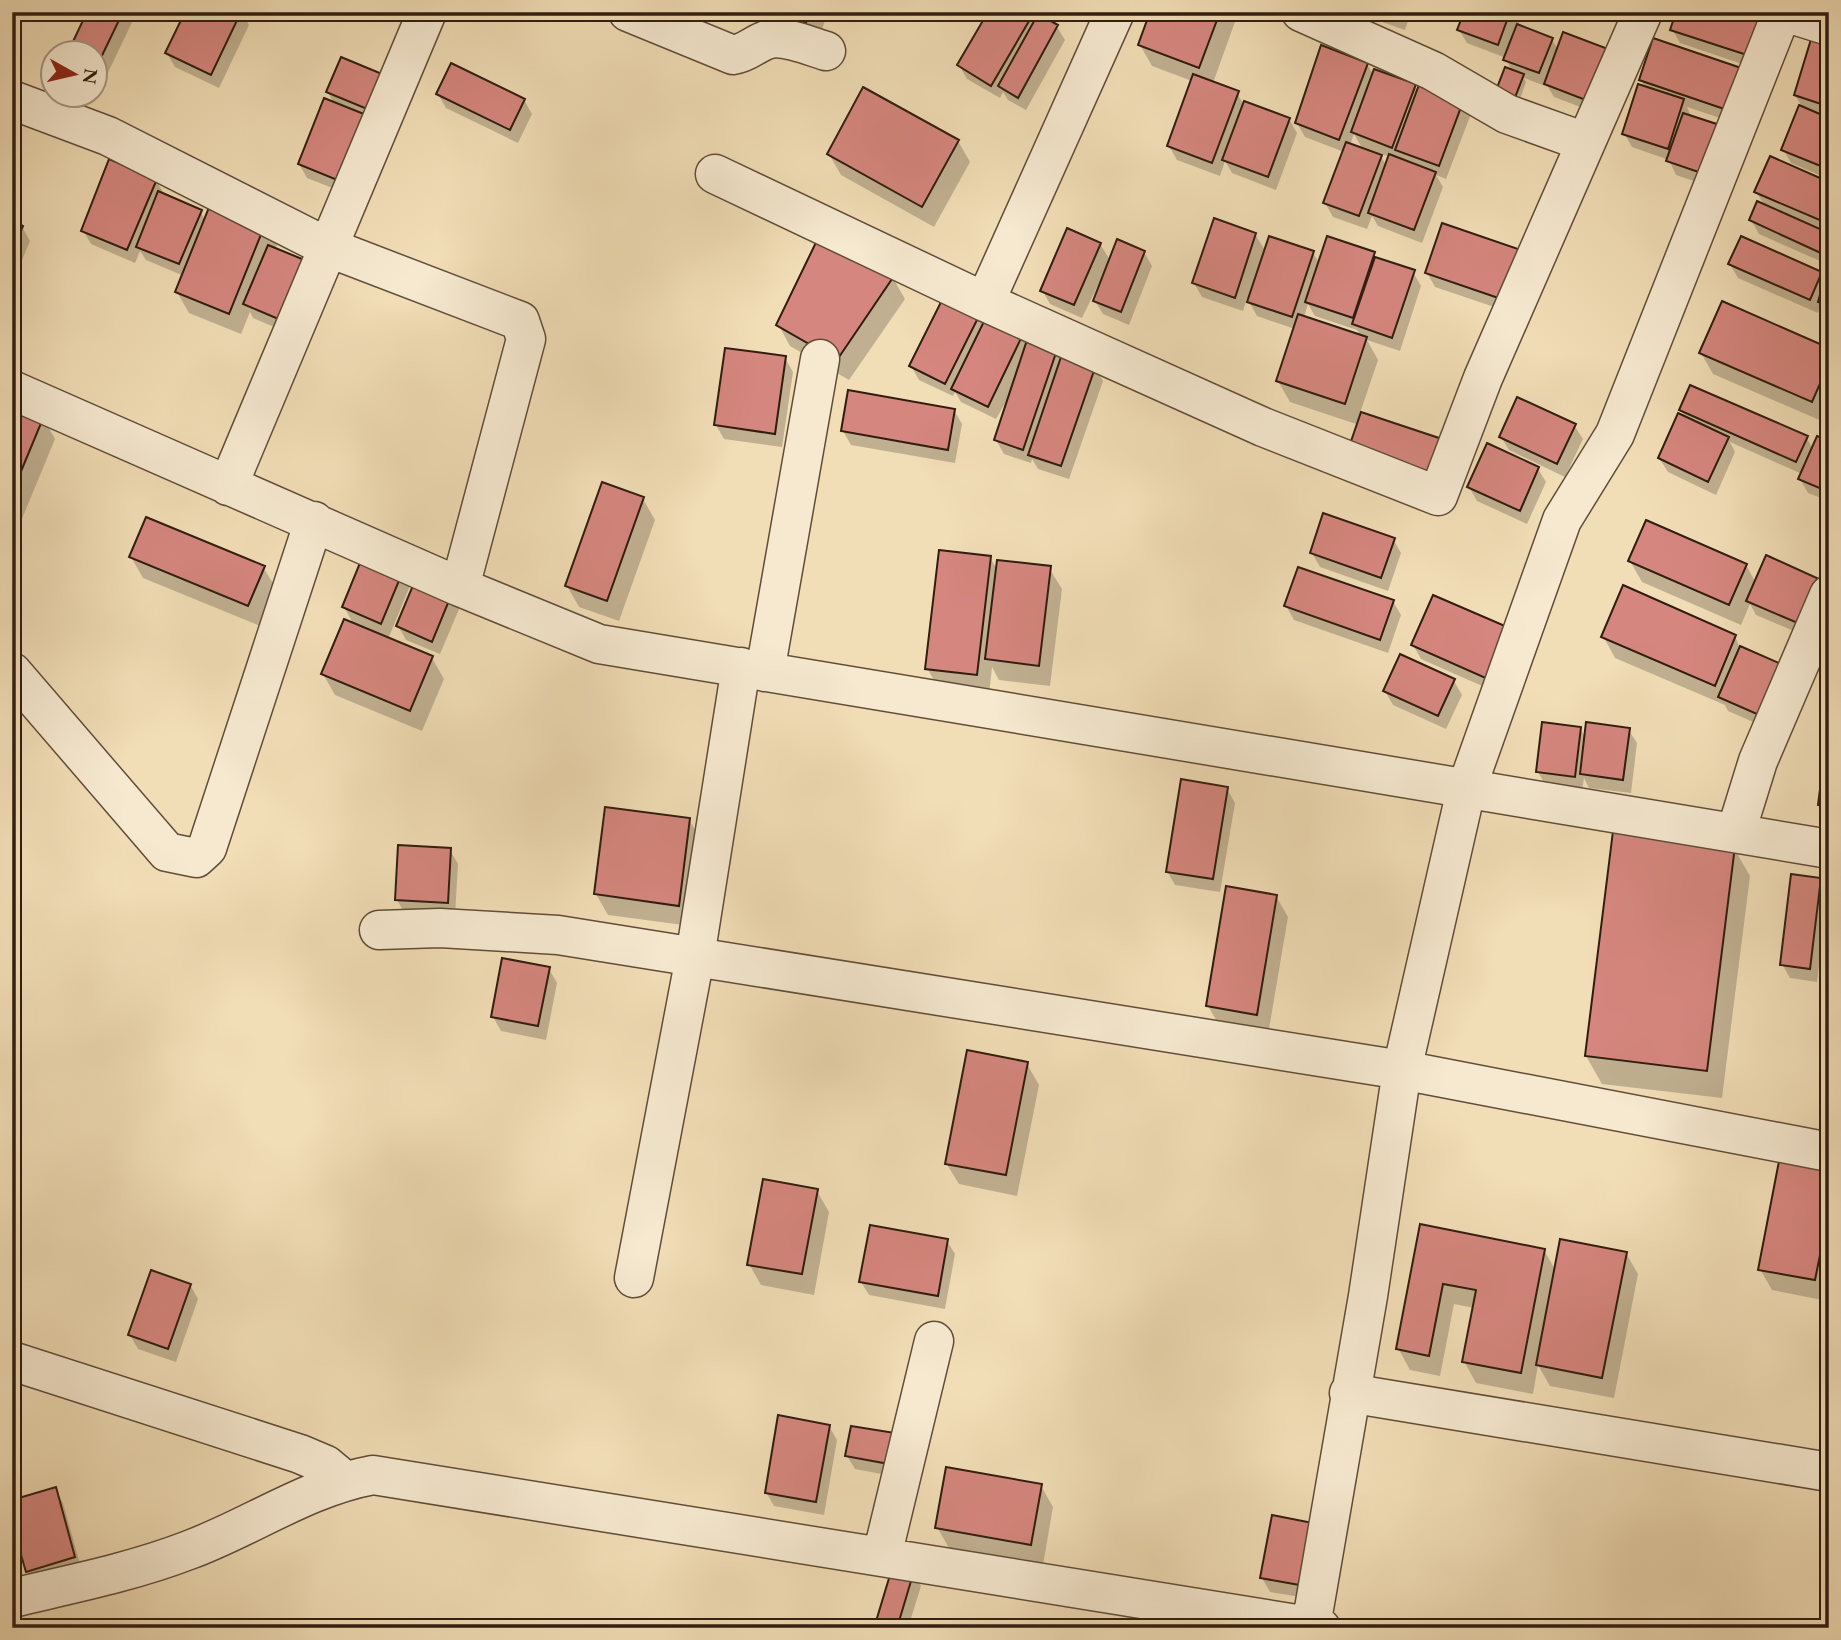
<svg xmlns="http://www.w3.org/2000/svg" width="1841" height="1640" font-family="'EB Garamond',serif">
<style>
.shadow{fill:#0003;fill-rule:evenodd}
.building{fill:#d5867e;stroke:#301d0f;stroke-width:2}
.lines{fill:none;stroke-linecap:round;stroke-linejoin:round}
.minor-casing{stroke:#604d39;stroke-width:41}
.minor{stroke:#f6e9d0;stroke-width:38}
</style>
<rect width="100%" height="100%" fill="#f1ddb6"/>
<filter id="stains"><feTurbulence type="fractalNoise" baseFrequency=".00286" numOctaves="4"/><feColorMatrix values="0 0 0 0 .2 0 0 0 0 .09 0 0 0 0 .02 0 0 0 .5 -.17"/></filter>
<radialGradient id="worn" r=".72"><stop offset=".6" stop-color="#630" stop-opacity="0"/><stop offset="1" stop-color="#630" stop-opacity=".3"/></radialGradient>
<path class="shadow" d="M89,12h48l-34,71 -9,-4v-27h-24z
M187,12h55l7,13 -30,63 -44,-21 -8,-14z
M735,12h93l-11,31z
M1152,12h80l4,7 -23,64 24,10 7,12 45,14 8,14 -21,57 -44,-17 -7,-12 -5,15 -43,-16 -8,-14 23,-65 -40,-15 -12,-21z
M1368,12h43l-6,18 -34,-12z
M1466,12h57l-5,14 33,13 53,77 -50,-19 -6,-10 -24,-9 2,4 -11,31 -3,-41 -6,-14 -39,-15 -8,-13z
M1725,12l32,57 -77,-26 -8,-14z
M1031,17l4,7 22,3 8,13 -39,70 -18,-10 -5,-8 -3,6 -33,-19 -8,-14z
M1829,43l-1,76 1,60 -38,-16 -8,-14 18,-44 -6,-10z
M1367,64l7,12 41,10 4,6 2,-8 50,30 -25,65 -10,-4 7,12 -21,56 -44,-17 -6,-10 -5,13 -34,-12 -8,-14 19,-51 -39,-15 -8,-14zM1354,134l9,16 -13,-5zM1379,153l11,4 -3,10z
M1743,70l-5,54 -51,-17 36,84 -47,-16 -7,-15 -37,-13 -8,-14 21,-45 -4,-8z
M385,77l-35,118 -43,-17 -8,-14 35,-60 -6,-12z
M438,94l86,6 8,14 -14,29 -72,-35z
M958,141l12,21 -36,65 -93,-52 -12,-21z
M156,180l8,14 36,17 6,10 59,3 12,21 -2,5 16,84 -38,-16 -3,-6 -9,22 -52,-21 -12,-21 7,-16 -38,-16 -6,-9 -5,12 -44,-19 -8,-14z
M1829,184v81l-70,-31 -8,-14 14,-14 -9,-14z
M12,223l10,4 8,14 -18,43z
M1443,225l72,89 -80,-27 -8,-14z
M1255,234l11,18 47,1 7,11 8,-26 85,34 8,14 -21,65 -33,-11 11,20 -18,53 84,28 -85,-16 -69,-23 -12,-21 17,-52 -38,-13 -10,-18 -4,13 -41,-14 -8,-14zM1308,304l7,12 42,14 4,7 -57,-20z
M1100,244l10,16 -28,58 -32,-14 -8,-14z
M1144,252l8,14 -23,59 -26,-11 -8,-13z
M1730,264l91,10 4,7 4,35 -8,-11 -3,8 -80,-35z
M893,278l12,21 -56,81 -59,-34 -12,-22z
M949,290l107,62 5,10 34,5 8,14 -34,98 -31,-10 -6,-10 -1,4 -27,-9 -8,-14 15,-47 -15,26 -35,-17 -6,-10 -2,4 -34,-16 -8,-14z
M1829,350v61l-5,11 -111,-48 -12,-21z
M785,358l8,14 -11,75 -58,-8 -8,-14z
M12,405l31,13 12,21 -43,104z
M954,410l8,14 -7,39 -104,-18 -8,-14z
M1681,410l125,27 7,12 16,-6v58l-21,-8 -8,-14 2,-5 -72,-32 5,10 -19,43 -48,-23 -9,-14 27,-39z
M1574,425l9,14 -18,38 -56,-27 -8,-13z
M1538,469l8,13 -19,42 -50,-23 -8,-14z
M643,499l12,21 -36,101 -40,-14 -12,-21z
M1393,539l8,14 -13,38 -68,-24 -8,-14z
M365,556l45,30 -22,53 44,19 12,21 -22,52 -87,-36 -12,-21 31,-49 -10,-18z
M131,557l132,10 13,21 -16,38 -117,-48z
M990,558l8,13 51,-3 13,21 -12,97 -51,-6 -7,-13 -3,28 -50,-6 -12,-21z
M1767,558l41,79 -52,-22 -6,-11 -9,21 -99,-43 -12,-21 116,4 10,18z
M420,573l42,29 -22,52 -34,-14 -8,-14z
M1434,597l64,96 -77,-34 -8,-14z
M1393,601l8,14 -13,38 -94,-33 -8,-14z
M1603,636h132l39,95 -46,-20 -3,-6 -110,-47z
M1454,681l8,14 -16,34 -53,-24 -8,-14z
M1580,728l6,11 42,-10 9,14 -6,50 -42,-5 -5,-10 -2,13 -36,-5 -8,-14z
M1829,736v83l-9,-14z
M1227,789l8,14 -15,89 -45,-7 -8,-14z
M689,820l13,21 -11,85 -83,-11 -12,-21z
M1734,848l16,28 -28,222 -120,-14 -16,-28z
M450,850l8,14 -3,52 -50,-2 -8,-14z
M1820,879l9,15v48l-6,-9 -6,49 -27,-4 -8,-14z
M1276,896l12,21 -20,118 -48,-8 -12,-21z
M549,969l8,14 -11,57 -45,-9 -8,-14z
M1027,1064l12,21 -22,111 -58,-12 -13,-21z
M1829,1167l-2,134 -55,-11 -12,-21z
M817,1191l12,21 -15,83 -53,-10 -12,-21z
M1421,1226l123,24 12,21 70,-18 12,21 -24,124 -64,-12 -12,-21 -5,29 -57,-11 -12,-22 10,-53 -20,-4 -14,72 -30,-6 -12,-22z
M947,1241l8,13 -10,55 -76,-14 -8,-13z
M190,1285l8,14 -22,63 -38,-13 -8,-14z
M829,1426l8,14 -13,75 -50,-9 -8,-14z
M894,1435l3,42 -42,-8 -8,-13z
M1041,1486l12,21 -10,58 -94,-17 -12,-21z
M55,1489l8,14 19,68 -47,14 -8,-14z
M1330,1540l-11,60 -49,-8 -8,-14z
M913,1572l8,14 -13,42h-32z"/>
<path class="building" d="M87,12h36l-28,58 -1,-18h-26z
M185,12h56l-30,63 -46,-22z
M777,12h32l-3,11z
M988,12h38l6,4 -41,70 -34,-21z
M1150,12h70l-21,56 -61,-23z
M1464,12h46l-12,33 -41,-15z
M1676,12h55l30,10 -11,34 -80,-26z
M1038,14l20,11 -40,73 -20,-12z
M1517,24l36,14 -14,35 -36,-13z
M1563,32l53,20 -20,52 -52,-20z
M1812,36l17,5v37l-8,26 -27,-9z
M1653,38l91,31 -14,42 -91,-31z
M1321,45l47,18 -29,77 -44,-17z
M341,57l46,19 -15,35 -46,-19z
M451,63l74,36 -15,31 -74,-36z
M1505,67l19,7 -13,34 -19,-7z
M1374,69l42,15 -24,64 -41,-16z
M1193,74l46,17 -27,72 -45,-17z
M1420,82l44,17 -25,67 -44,-16z
M1638,84l46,15 -16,50 -46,-15z
M863,87l96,53 -37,67 -95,-53z
M324,98l45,18 -27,66 -44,-18z
M1244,101l46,17 -22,59 -46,-17z
M1799,105l30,13 -1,51 -47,-19z
M1683,113l49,16 -16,49 -50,-17z
M1346,142l36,13 -23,61 -36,-13z
M1389,154l47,18 -22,58 -46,-17z
M1770,156l59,26v42l-75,-32z
M109,159l48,20 -30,71 -46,-19z
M158,191l44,19 -23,54 -43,-17z
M212,200l54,22 -37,92 -54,-22z
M1757,201l72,32 -6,21 -74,-34z
M1214,218l42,15 -21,65 -43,-15z
M12,221l11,5 -11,26z
M1442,223l82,28 -17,50 -82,-28z
M823,228l71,48 -57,84 -61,-35z
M1067,228l34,15 -27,62 -34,-14z
M1269,236l45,15 -22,66 -45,-15z
M1327,236l48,16 -22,66 -48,-16z
M1741,236l81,36 -12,28 -82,-36z
M1117,239l28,12 -24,61 -28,-11z
M268,245l39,16 -24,60 -40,-17z
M1375,257l40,13 -23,68 -40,-14z
M1829,262v43l-11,-3z
M948,288l36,18 -39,78 -36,-18z
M1722,301l107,47v15l-17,39 -113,-49z
M990,309l36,19 -38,79 -37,-18z
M1298,314l69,23 -22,67 -69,-23z
M1027,340l30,10 -34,100 -29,-10z
M725,348l61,8 -11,78 -61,-9z
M1062,354l34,11 -35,101 -33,-11z
M1690,385l118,51 -12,26 -117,-52z
M848,390l107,19 -7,41 -107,-19z
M1517,397l59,27 -19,40 -58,-27z
M12,403l32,13 -32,77z
M1361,412l84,28 -14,41 -84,-28z
M1678,413l51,24 -21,45 -50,-24z
M1817,436l12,5v51l-31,-13z
M1487,443l52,24 -19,44 -53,-24z
M602,482l42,15 -37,104 -42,-15z
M1323,513l72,25 -14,40 -71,-25z
M146,517l119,49 -17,40 -119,-49z
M1646,520l101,44 -18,41 -101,-44z
M939,550l52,6 -14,119 -52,-6z
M364,553l39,18 -22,53 -39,-17z
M1766,555l53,24 -19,45 -54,-23z
M997,560l54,6 -12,100 -54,-7z
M1298,567l96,33 -14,40 -96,-34z
M419,571l36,15 -23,56 -36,-16z
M1623,585l113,50 -21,51 -114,-49z
M1433,595l79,34 -22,51 -79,-35z
M344,619l89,37 -23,55 -89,-37z
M1740,646l48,21 -22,51 -48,-21z
M1400,654l55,25 -17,37 -55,-25z
M1542,722l39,5 -6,50 -39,-5z
M1586,722l44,6 -7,52 -43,-6z
M1827,734h2v73l-11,-2z
M1181,779l47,8 -15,92 -47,-7z
M605,807l85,11 -11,88 -85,-12z
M1613,831l122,15 -28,225 -122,-15z
M398,845l53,3 -3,55 -53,-3z
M1791,874l30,4 -11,91 -30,-4z
M1226,886l51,9 -20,120 -51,-9z
M502,958l48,9 -12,59 -47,-9z
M967,1050l61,12 -22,113 -61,-11z
M1780,1156l49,10v44l-14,70 -57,-10z
M763,1179l55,10 -16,85 -55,-9z
M1420,1224l125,25 -24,124 -59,-11 14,-72 -33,-6 -14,72 -33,-7z
M870,1225l78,14 -10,57 -79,-14z
M1560,1239l67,13 -25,126 -66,-13z
M151,1270l40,14 -23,65 -40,-14z
M778,1415l52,10 -14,77 -51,-9z
M851,1426l44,7 -6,31 -44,-8z
M946,1467l96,17 -11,61 -96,-17z
M56,1487l19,70 -49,15 -14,-48v-24z
M1272,1515l51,10 -12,62 -51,-9z
M893,1565l21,6 -17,57h-23z"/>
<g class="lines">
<defs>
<path id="minor" d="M628,12l105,43c13,-2 19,-9 31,-14 16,-8 45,5 62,10
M1301,12l132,59 74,43 78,28
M1784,12l45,14
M12,100l96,36 219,111 193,74 6,18 -66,248
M715,174l270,128 130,-290
M985,302l278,125 175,69 45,-118 160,-366
M12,390l448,197 139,57 1230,205
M228,486l199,-474
M12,672l155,180 29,6 11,-10 107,-327
M765,672l55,-313
M1736,832l22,-71 71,-166
M379,930l61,-2 118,7 844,135 427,82
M634,1278l61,-321 46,-290
M12,1361l288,93 26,11 18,15
M1349,1393l480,79
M882,1556l52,-215
M12,1598c59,-14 120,-26 177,-48 62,-23 118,-63 184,-75l948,153
M1311,1626l57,-330 34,-226 64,-280 96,-270 53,-86 167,-422"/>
</defs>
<use href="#minor" class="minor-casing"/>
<use href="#minor" class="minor"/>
</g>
<rect width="1841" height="1640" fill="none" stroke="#f1ddb6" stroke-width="42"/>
<rect x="14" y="14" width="1813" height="1612" fill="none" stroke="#301d0f" stroke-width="3.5"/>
<rect x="21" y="21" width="1799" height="1598" fill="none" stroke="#301d0f" stroke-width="2"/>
<g transform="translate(74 74) rotate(98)"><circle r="33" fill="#f6e9d0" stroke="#a79783" stroke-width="2"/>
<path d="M0-5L12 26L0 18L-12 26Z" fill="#8f2418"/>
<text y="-10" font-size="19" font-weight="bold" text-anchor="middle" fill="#301d0f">N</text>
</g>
<rect width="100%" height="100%" filter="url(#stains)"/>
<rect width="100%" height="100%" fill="url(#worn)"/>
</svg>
